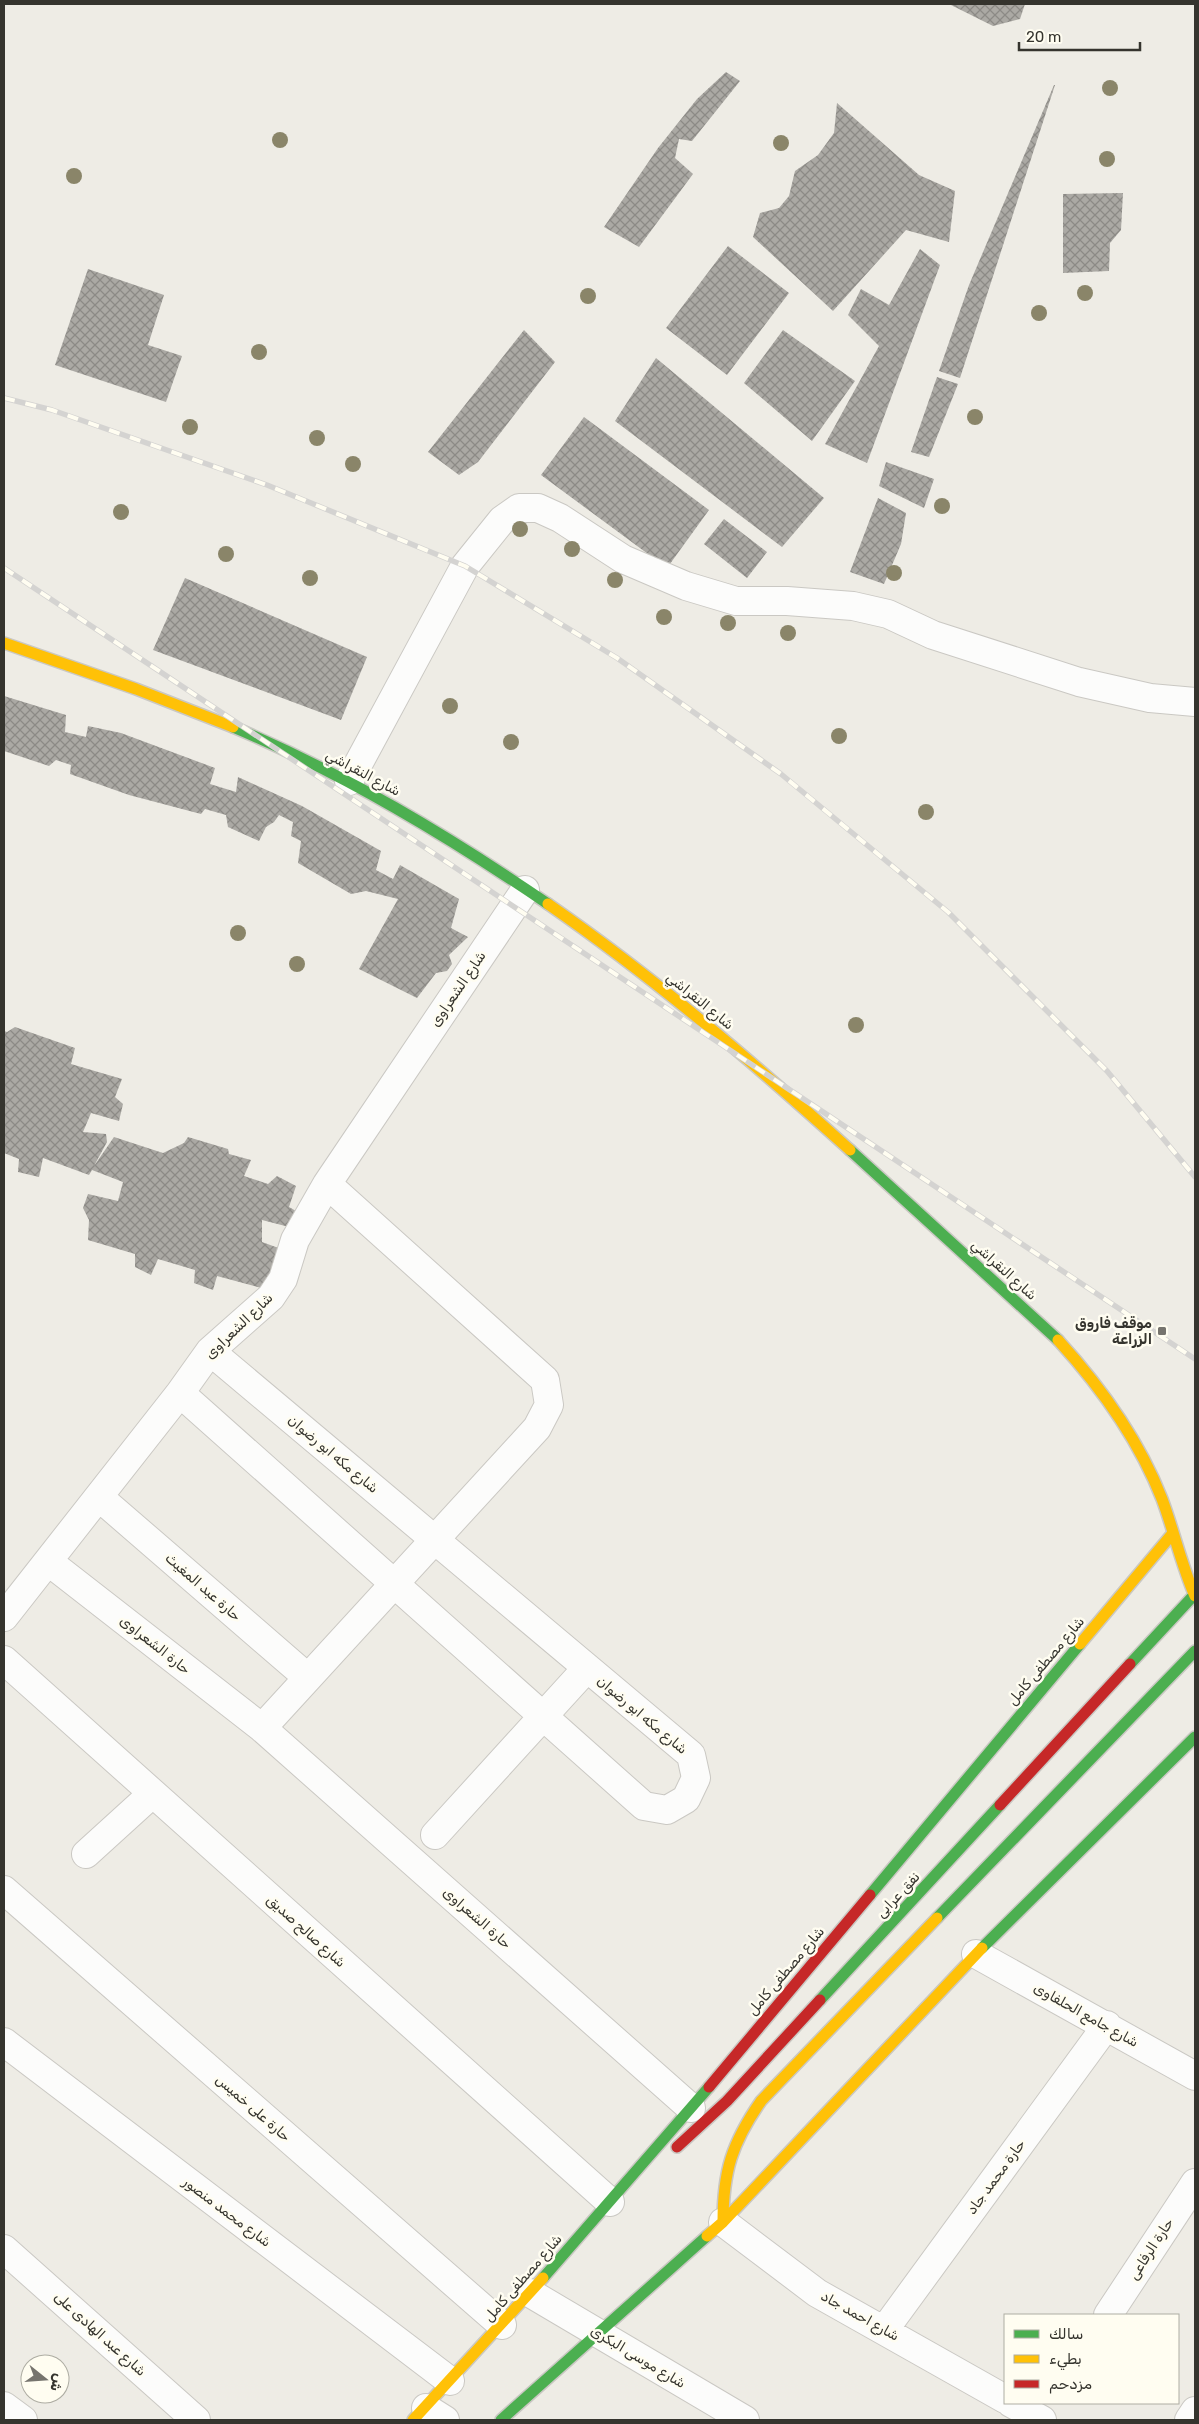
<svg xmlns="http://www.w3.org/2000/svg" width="1199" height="2424" font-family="Rubik,Vazirmatn,sans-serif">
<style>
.building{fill:url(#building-cross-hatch)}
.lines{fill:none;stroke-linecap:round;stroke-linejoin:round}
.street-casing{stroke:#cac8c3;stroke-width:30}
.fast-casing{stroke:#cac8c3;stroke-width:14}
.slow-casing{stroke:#cac8c3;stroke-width:14}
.jam-casing{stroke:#cac8c3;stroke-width:14}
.street{stroke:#fcfcfb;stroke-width:28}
.fast{stroke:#4caf50;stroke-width:11}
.slow{stroke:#ffc107;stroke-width:11}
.jam{stroke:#c62828;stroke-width:11}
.rail-casing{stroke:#d4d3d1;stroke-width:5.5}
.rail{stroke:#fffdf1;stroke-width:4;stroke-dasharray:11;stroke-linecap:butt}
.tree{fill:#8a8569}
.poi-dot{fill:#76746e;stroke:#fffdf1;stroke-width:2}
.labels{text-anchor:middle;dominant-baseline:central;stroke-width:5;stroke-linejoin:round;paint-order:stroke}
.street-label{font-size:14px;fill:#35342e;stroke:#fffdf1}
.poi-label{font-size:14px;font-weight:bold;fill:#35342e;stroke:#fffdf1;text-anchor:end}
</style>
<defs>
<pattern id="building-cross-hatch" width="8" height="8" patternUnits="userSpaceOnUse" patternTransform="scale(1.25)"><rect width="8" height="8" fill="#aba9a4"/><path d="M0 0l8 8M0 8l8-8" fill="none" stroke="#8c8a86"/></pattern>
</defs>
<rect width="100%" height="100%" fill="#eeece5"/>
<path class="building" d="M949,4h76l-5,15 -27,7z
M726,72l14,9 -48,60 -13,-2 -4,19 18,16 -54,73 -35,-20 54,-79 39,-49z
M1054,85h1l-95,293 -21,-7 30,-86z
M837,103l82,72 36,16 -6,51 -43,-12 -73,81 -80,-74 7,-24 19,-5 10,-12 6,-25 23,-16 16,-22z
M1123,193l-2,37 -11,13 -1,28 -46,2v-79z
M728,246l61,47 -62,82 -61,-47z
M920,249l20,16 -73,198 -42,-19 54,-98 -31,-31 13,-26 28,16z
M88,269l76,26 -16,50 34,11 -16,46 -111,-37z
M524,330l31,32 -77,100 -19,13 -31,-23z
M783,330l72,51 -43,60 -68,-58z
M656,358l168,140 -42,49 -167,-126z
M937,377l21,7 -29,73 -18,-5z
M584,417l125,93 -42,58 -126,-93z
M886,462l48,17 -10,29 -45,-22z
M878,498l28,15 -5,31 -17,40 -34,-12z
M724,519l43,33 -20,26 -43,-34z
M185,578l182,79 -26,63 -188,-70z
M4,696l62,19 -1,17 21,5 2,-11 33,7 94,35 -5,16 26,8 2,-15 64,29 79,45 -5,19 17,9 7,-14 59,34 -8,29 17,9 -19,18 3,9 -5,7 -11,2 -19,25 -58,-29 39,-70 -32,-8 -15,3 -53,-31 3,-22 -10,-5 2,-14 -14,-7 -5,7 -8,5 -7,14 -31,-14 -2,-12 -21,-6 -4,5 -72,-19 -59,-21 1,-9 -15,-5 -7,6 -45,-15z
M15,1027l60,21 -4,16 51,15 -7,18 8,7 -4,17 -28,-8 -8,19 23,2 1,8 -13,24 20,-29 49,16 21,-10 4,-6 40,12 1,5 22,6 -7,16 24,8 9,-8 19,10 -7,21 7,4 -3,17 -31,-8v22l22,8 -19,39 -48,-13 -4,14 -19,-7 1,-13 -37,-11 -7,16 -16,-8v-13l-47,-14 1,-20 -6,-12 5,-14 30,7 5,-19 -31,-12 -3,5 -46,-17 -4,19 -21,-5 1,-13 -15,-6v-122l3,1z"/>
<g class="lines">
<defs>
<path id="street" d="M349,781l116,-215 37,-46 17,-12h19l22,10 63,41 63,27 50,15h51l66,5 35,8 45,21 146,47 71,16 45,4
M180,1393l464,413 23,4 19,-11 10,-21 -5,-23 -481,-404
M99,1497l208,180
M49,1562l213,166 429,380
M4,1617l176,-224 30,-42 61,-54 12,-18 12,-39 32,-56 198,-294
M4,1660l606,542
M262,1728l275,-300 12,-23 -4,-25 -218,-196
M435,1835l152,-167
M86,1854l66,-60
M4,1890l498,435
M976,1954l219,122
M4,2042l446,339
M723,2222l94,71 188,106
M4,2249l192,171
M530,2293l215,127
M1108,2315l87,-132
M885,2329l222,-304
M1011,2403l31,17
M4,2406l19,14
M426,2408l19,12
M1189,2420l6,-9"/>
<path id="fast" d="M233,727c112,47 215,109 315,177
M850,1150l208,190
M1130,1664l65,-70
M870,1895l210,-251
M937,1918l258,-267
M982,1948l213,-211
M820,2000l180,-195
M543,2278l166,-191
M501,2420l206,-184"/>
<path id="slow" d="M4,643l132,46 97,38
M548,904c107,74 206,159 302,246
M1058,1340c42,46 81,100 104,159 12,32 19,65 33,97
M1080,1644l93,-111
M723,2222c0,-51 9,-79 38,-121l176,-183
M707,2236l16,-14 259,-274
M413,2420l130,-142"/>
<path id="jam" d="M1000,1805l130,-141
M709,2087l161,-192
M677,2147l50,-46 93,-101"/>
</defs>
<use href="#street" class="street-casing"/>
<use href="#fast" class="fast-casing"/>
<use href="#slow" class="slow-casing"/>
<use href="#jam" class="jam-casing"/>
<use href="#street" class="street"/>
<use href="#fast" class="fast"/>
<use href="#slow" class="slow"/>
<use href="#jam" class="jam"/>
<defs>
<path id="rail" d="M4,398l48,12 215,75 198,81 152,92 164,116 167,138 159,159 88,106
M4,568l1191,791"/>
</defs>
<use href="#rail" class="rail-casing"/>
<use href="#rail" class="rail"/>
</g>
<g class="tree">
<circle cx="1110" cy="88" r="8"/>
<circle cx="280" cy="140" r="8"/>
<circle cx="781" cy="143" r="8"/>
<circle cx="1107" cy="159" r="8"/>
<circle cx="74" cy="176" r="8"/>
<circle cx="1085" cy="293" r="8"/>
<circle cx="588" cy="296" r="8"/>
<circle cx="1039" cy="313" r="8"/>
<circle cx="259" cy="352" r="8"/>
<circle cx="975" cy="417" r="8"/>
<circle cx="190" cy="427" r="8"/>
<circle cx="317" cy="438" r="8"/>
<circle cx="353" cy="464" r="8"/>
<circle cx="942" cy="506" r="8"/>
<circle cx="121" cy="512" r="8"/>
<circle cx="520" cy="529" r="8"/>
<circle cx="572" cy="549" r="8"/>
<circle cx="226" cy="554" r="8"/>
<circle cx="894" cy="573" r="8"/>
<circle cx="310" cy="578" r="8"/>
<circle cx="615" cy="580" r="8"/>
<circle cx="664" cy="617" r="8"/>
<circle cx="728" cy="623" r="8"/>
<circle cx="788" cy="633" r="8"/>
<circle cx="450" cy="706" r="8"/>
<circle cx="839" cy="736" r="8"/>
<circle cx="511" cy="742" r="8"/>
<circle cx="926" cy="812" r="8"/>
<circle cx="238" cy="933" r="8"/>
<circle cx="297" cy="964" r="8"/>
<circle cx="856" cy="1025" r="8"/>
</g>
<rect class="poi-dot" x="1157" y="1326" width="10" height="10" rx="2.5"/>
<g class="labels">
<g class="street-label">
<text transform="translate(363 773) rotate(28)">شارع النقراشي</text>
<text transform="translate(458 989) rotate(-56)">شارع الشعراوى</text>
<text transform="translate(700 1001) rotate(39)">شارع النقراشي</text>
<text transform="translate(1004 1270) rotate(42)">شارع النقراشي</text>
<text transform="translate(239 1326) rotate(-44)">شارع الشعراوى</text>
<text transform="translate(333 1454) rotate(40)">شارع مكه ابو رضوان</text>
<text transform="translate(203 1587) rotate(41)">حارة عبد المغيث</text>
<text transform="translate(155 1645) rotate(38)">حارة الشعراوى</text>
<text transform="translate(1046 1661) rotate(-50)">شارع مصطفى كامل</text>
<text transform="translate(642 1715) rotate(40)">شارع مكه ابو رضوان</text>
<text transform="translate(898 1895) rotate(-47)">نفق عرابى</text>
<text transform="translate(477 1918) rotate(41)">حارة الشعراوى</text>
<text transform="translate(306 1931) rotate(42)">شارع صالح صديق</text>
<text transform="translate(786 1971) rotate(-50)">شارع مصطفى كامل</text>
<text transform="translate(1086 2015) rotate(29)">شارع جامع الحلفاوى</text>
<text transform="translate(253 2108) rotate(41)">حارة على خميس</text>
<text transform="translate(996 2177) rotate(-54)">حارة محمد جاد</text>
<text transform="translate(227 2212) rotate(37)">شارع محمد منصور</text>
<text transform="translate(1151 2249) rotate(-57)">حارة الرفاعى</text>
<text transform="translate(523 2278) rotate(-49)">شارع مصطفى كامل</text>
<text transform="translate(860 2316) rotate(29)">شارع احمد جاد</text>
<text transform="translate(100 2334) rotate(42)">شارع عبد الهادى على</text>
<text transform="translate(638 2357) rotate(31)">شارع موسى البكرى</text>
</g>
<g class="poi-label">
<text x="1152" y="1323">موقف فاروق<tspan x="1152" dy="16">الزراعة</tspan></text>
</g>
</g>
<rect width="1199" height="2424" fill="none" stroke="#35342e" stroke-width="10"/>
<rect x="1004" y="2314" width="175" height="90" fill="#fffdf1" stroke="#aeada3"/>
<rect x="1014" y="2330" width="25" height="8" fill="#4caf50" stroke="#aeada3"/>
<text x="1049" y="2339" font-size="15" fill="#35342e">سالك</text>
<rect x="1014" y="2355" width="25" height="8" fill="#ffc107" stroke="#aeada3"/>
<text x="1049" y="2364" font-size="15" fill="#35342e">بطيء</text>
<rect x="1014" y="2380" width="25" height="8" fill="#c62828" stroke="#aeada3"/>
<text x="1049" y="2389" font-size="15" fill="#35342e">مزدحم</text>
<g transform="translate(45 2379) rotate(107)"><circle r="24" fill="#fffdf1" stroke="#aeada3"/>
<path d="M0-4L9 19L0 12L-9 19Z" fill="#76746e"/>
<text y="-8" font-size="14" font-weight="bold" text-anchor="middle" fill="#35342e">ش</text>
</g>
<path d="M1019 42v8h121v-8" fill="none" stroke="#35342e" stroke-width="2.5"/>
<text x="1026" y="42" font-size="15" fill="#35342e" stroke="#fffdf1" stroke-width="4" paint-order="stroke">20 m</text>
</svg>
